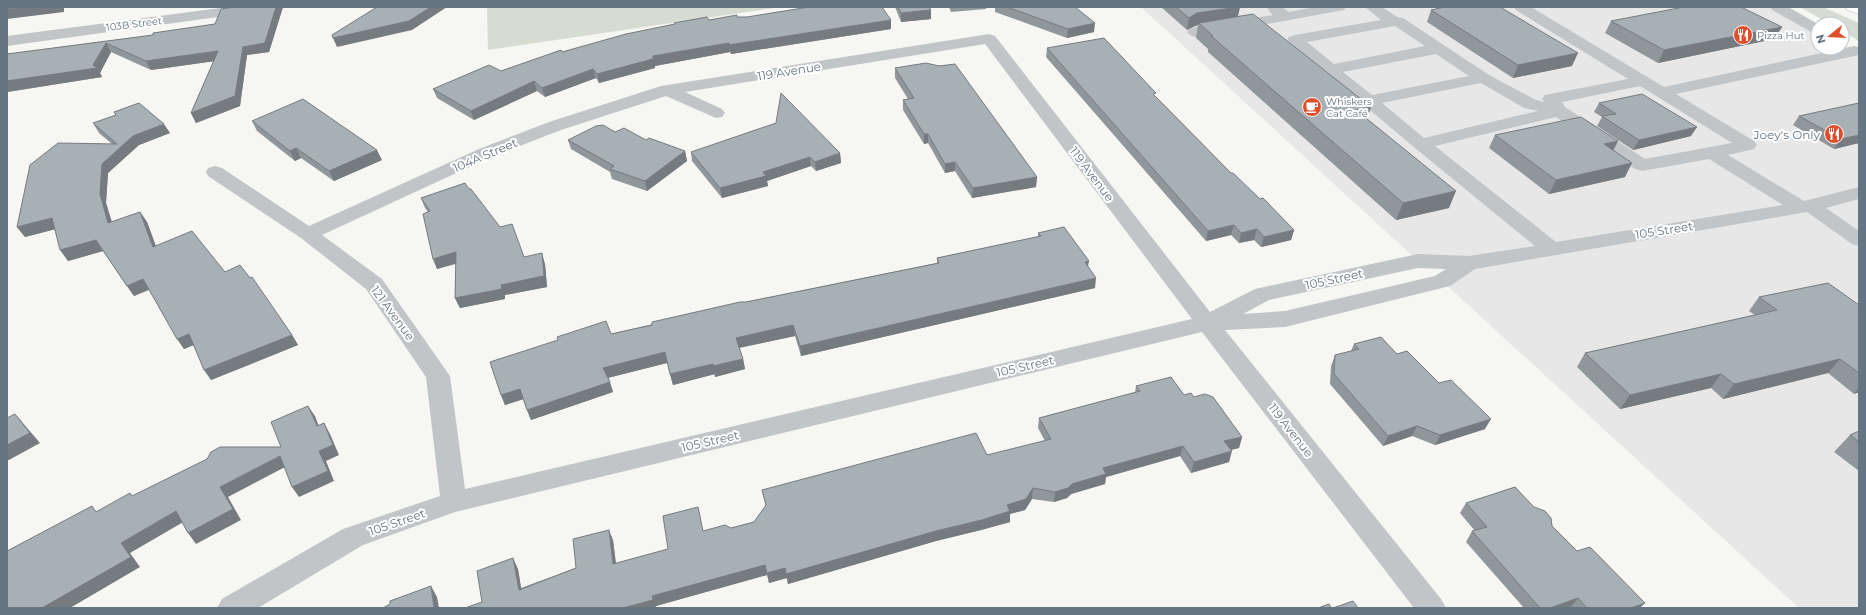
<svg xmlns="http://www.w3.org/2000/svg" width="1866" height="615" font-family="Montserrat,sans-serif">
<style>
.built{fill:#e6e7e6}
.green{fill:#d7dcd3}
.lines{fill:none;stroke-linecap:round;stroke-linejoin:round}
.major-casing{stroke:#b2b7ba;stroke-width:1}
.minor{fill:#c1c5c8;fill-rule:evenodd}
.major{fill:#fff;fill-rule:evenodd}
.wall{fill:#90979b}
.shaded-wall{fill:#757b7e}
.building{fill:#a7b0b4;stroke:#757b7e}
.labels{text-anchor:middle;dominant-baseline:central;stroke-width:4;stroke-linejoin:round;paint-order:stroke}
.far-street-label{font-size:10px;fill:#657682;stroke:#fff}
.far-poi-label{font-size:10px;fill:#657682;stroke:#fff;text-anchor:start}
.street-label{font-size:12px;fill:#657682;stroke:#fff}
.poi-label{font-size:12px;fill:#657682;stroke:#fff;text-anchor:end}
</style>
<rect width="100%" height="100%" fill="#f6f6f2"/>
<path class="built" d="M1141,7h636l41,24v17h24v-4l17,10v554h-60l-357,-327 26,-17 -50,-3z"/>
<path class="green" d="M487,7h294l-293,43z
M1800,7h23l36,16v18l-17,-10v-7h-12z"/>
<g class="lines">
<defs>
<path id="major" d="M1845,7h14v7l-12,-4z"/>
</defs>
<use href="#major" class="major-casing"/>
<path class="minor" d="M228,7h41l-2,3 -5,1 -255,35v-10z
M1267,7h15l7,5 26,-5h31l-2,3 -5,1 -144,26 -5,-2 -3,-3 3,-3 5,-2 78,-12 -4,-4z
M1365,7h17l15,10 6,1 86,57 47,25 9,2 -3,-3 3,-4 83,-16 -112,-69 -2,-3h17l133,80 190,-41 5,1v8l-183,39 78,47 3,4 -3,4 -26,6 76,46 55,-14v12l-33,9 33,23v15l-7,-2 -45,-32 -332,57 -25,17 -165,41 -60,3 216,269 5,9h-32l-212,-276 -747,180 -92,33 -105,63h-41l5,-9 121,-70 97,-33 -14,-119 -60,-88 -65,-51 -93,-62 -2,-4 2,-4 7,-2 7,2 87,58 170,-77 70,-27 112,-36 328,-52 6,2 215,276 45,-23 163,-35 51,2 66,-10 -120,-98 -128,-108 2,-3 6,-2 86,-15zM1395,26l30,20 -91,18 -27,-22zM985,44l207,275 -727,170 -15,-113 -68,-97 -60,-44 169,-78 70,-27 105,-34 50,22 6,-1 3,-4 -3,-4 -37,-17zM1436,54l33,22 -97,19 -29,-23zM1481,83l43,25 14,3 -114,27 -42,-35zM1640,86l92,57 -87,16 -80,-52 -3,-5zM1556,117l79,52 7,2 67,-12 74,46 -227,37 -121,-96zM1418,268l28,1 -11,7 -150,35 -42,3 26,-14z
M1770,7h18l30,17v11l-5,-2 -41,-23z"/>
<use href="#major" class="major"/>
</g>
<path class="wall" d="M234,7h49l-14,45 -22,3 -7,51 -44,17 -5,-10 23,-52 -63,9 -40,-18 -11,21 2,4 -95,15v-38l146,-19 62,-11z
M895,7h34l2,12 -30,3z
M949,7h37v2l-35,3z
M995,7h80l19,25 -27,6 -72,-26z
M1161,7h79l-2,9 129,103 82,89 -53,12 -188,-168v-3l-12,-11 2,-13 -3,1 -8,4z
M1431,10l141,56 -59,12 -86,-56z
M737,17l154,12 -160,25 -1,-2 -75,14v2l-56,15 -3,-5 -51,19 -8,-6 -63,29 -37,-22 -4,-9 68,-18 61,-19 147,-32z
M1611,21l171,6 -8,12 -116,24 -53,-30z
M1047,48l109,49 75,76 63,57 -3,10 -30,7 -7,-7 -15,3 -8,-8 -25,6 -160,-184z
M895,68l142,109 -1,10 -64,11 -17,-27 -10,2 -17,-30 -4,1 -21,-34v-10l5,-1 -13,-21z
M1599,103l92,33 -58,14 -36,-24 5,-9 -8,-5z
M114,112l56,21 -31,12 -31,28 -2,30 6,19 28,-10 7,10 9,24 69,26 67,63 6,10 -87,35 -18,-35 -9,4 -35,-59 -15,6 -31,-45 -35,10 -13,-32 -30,8 -8,-10 95,-83 -13,-11 -6,-10 23,-8z
M1799,116l60,27 -25,6 -41,-24z
M252,121l130,39 -48,21 -33,-23 -6,3 -38,-30z
M615,132l70,19 2,10 -40,30 -35,-12 -2,-7 -39,-23 -3,-9z
M1495,135l118,15 12,27 -76,17 -60,-46z
M691,152l149,1 1,10 -25,8 -5,-5 -44,15 1,5 -46,12 -30,-37z
M469,189l55,68 21,7 2,23 -42,8v4l-45,9 -5,-10 1,-34 -19,5 -9,-57 -3,-4 -4,-10z
M1038,233l50,34 7,21 -294,68 -6,-20 -56,12 4,11 2,10 -30,8v-3l-42,11 -6,-22 -59,15 5,14 -82,28 -8,-21 -18,6 -4,-10 110,-61 135,-32 191,-39v-5l101,-21z
M1759,297l100,8v87l-5,2 -26,-21 -105,26 -12,-11 -91,21 -43,-42 8,-14 170,-38 -6,-4z
M1354,344l43,10 42,29 46,46 -50,16 -23,-9 -29,10 -53,-62 1,-18 4,-11 16,-4z
M1136,386l58,11 48,40 -3,11 -8,2 -2,12 -38,11 -11,-17 -74,21 -1,7 -34,10 -4,4 -13,4 -22,-3 -7,11 -15,4v8l-29,8 -45,11 -148,43 -1,-6 -18,5 -2,-8 -111,31v2h-191l17,-6 36,-33 3,19 55,-20 37,-28 3,23 52,-14 30,-42 5,24 28,-3 23,-6 12,-16 -4,-16 225,-35 58,-14 -7,-13 1,-10 96,-25z
M1859,431v40l-25,-19 16,-17z
M1466,503l86,23 25,25 63,57h-116l-58,-66 6,-11h3l-15,-18z"/>
<path class="shaded-wall" d="M25,7h39v5l-57,7v-10z
M276,7h7l-14,45 -22,3 -7,51 -44,17 -5,-10 52,-66z
M431,7h16l-35,23 -75,17 -4,-9z
M1240,7l-3,12 -38,4 -1,2 -3,1 -8,4 2,-12 8,-5z
M931,10v9l-30,3v-9z
M891,20v9l-160,25 -2,-9z
M1095,23l-1,9 -27,6 1,-9z
M1782,27l-8,12 -116,24 6,-13z
M106,43l5,9 -11,21 2,4 -95,15v-11l86,-16z
M729,43l1,9 -75,14v2l-56,15 -2,-9 56,-18z
M218,51l5,9 -72,10 -5,-9z
M1578,53l-6,13 -59,12 5,-13z
M593,69l3,9 -51,19 -3,-9z
M534,81l3,10 -63,29 -3,-9z
M1371,107l-5,16 -10,-13z
M164,124l6,9 -31,12 -31,28 -2,30 9,30 -7,-10 -8,-29 2,-30 31,-28z
M1697,127l-6,9 -58,14 6,-10z
M924,134h4v9l-4,1z
M1859,135v8l-25,6 7,-10z
M1618,141l-7,14 -7,-11z
M296,148l5,10 -6,3 -5,-10z
M377,150l5,10 -48,21 -5,-10z
M685,151l2,10 -40,30 -2,-10z
M840,153l1,10 -25,8 -1,-9z
M810,157l1,9 -44,15 1,5 -46,12 -2,-10 43,-16z
M955,162v9l-10,2v-9z
M1632,163l-7,14 -76,17 7,-14z
M1037,177l-1,10 -64,11 1,-10z
M1456,191l-7,17 -53,12 7,-17z
M140,212l7,10 13,36 -7,-11z
M52,218l8,10 -35,9 -8,-10z
M1234,225l-3,10 -25,6 2,-10z
M1257,229l-3,11 -15,3 2,-10z
M1294,230l-3,10 -30,7 3,-10z
M96,240l7,11 -35,10 -8,-11z
M456,252l4,10 -23,7 -4,-10z
M542,253l3,11 2,23 -42,8v4l-45,9 -5,-10 46,-13z
M1089,261l-2,10 -2,-9z
M1096,278l-1,10 -294,68 -1,-10z
M143,279l7,10 -16,7 -7,-10z
M793,325l2,11 -57,12 -2,-10z
M189,334l7,10 -12,5 -7,-10z
M292,335l6,10 -87,35 -7,-10z
M665,352l2,11 -60,15 -4,-10z
M743,359l2,10 -30,8 -2,-11z
M1840,359l-12,14 -105,26 11,-15z
M713,364l2,10 -42,11 -3,-11z
M1721,374l-10,14 -91,21 10,-14z
M610,382l3,10 -82,28 -4,-10z
M1859,388v4l-5,2z
M520,389l4,10 -19,6 -4,-10z
M308,406l7,10 8,21 -6,-11z
M15,414l25,29 -33,18v-16z
M1491,419l-6,10 -50,16 5,-10z
M324,423l6,11 9,21 -13,6 8,20 -35,16 -7,-10 27,-36z
M1417,426l-5,10 -29,10 5,-10z
M1242,437l-3,11 -18,4 3,-11z
M1183,446l-3,10 -74,21 -1,7 -34,10 -4,4 -13,4 1,-10 17,-8 31,-16z
M1232,451l-3,11 -38,11 3,-11z
M280,456l7,10 -59,31 13,23 -45,24 -8,-11 32,-46z
M1033,488l-1,11 -7,11 -15,4v8l-29,8 -45,11 -148,43 -2,-10 221,-69z
M176,511l9,10 -55,32 10,14 -70,41h-28l79,-65z
M609,530l4,10 4,34 -4,-10z
M513,558l5,11 5,31 -4,-10z
M765,565l2,10 -111,31v2h-33l29,-12z
M785,568l2,10 -18,5 -2,-10z
M431,586l6,11 2,11h-5z
M1578,598l-8,10h-20z
M1645,603l-5,5h-9z"/>
<path class="building" d="M7,7h18l-18,2z
M234,7h42l-11,36 -22,4 -8,49 -44,17 27,-62 -72,10 -40,-18 -13,22 4,3 -90,13v-27l146,-19v-2l62,-9 6,-15z
M377,7h54l-22,14 -76,17 -1,-3z
M809,7h73l9,13 -162,25v-2l-76,13v3l-56,15 -4,-5 -51,19 -8,-7 -63,30 -38,-22 56,-24 12,6 60,-21 1,2 64,-18 49,-10 -1,-1 33,-6 2,3 28,-5v2h10z
M898,7h31l2,3 -30,3z
M1007,7h68l20,16 -27,6z
M1176,7h62l-41,6 -8,5z
M1445,7h55l78,46 -60,12 -87,-55z
M1684,7h57l41,20 -118,23 -53,-29z
M1253,14l118,93 -15,3 100,81 -53,12 -192,-167h2l-14,-13z
M1104,38l52,55 -3,1 78,79h2l27,26 3,-1 31,32 -30,7 -7,-8 -16,4 -7,-8 -26,6 -161,-183z
M926,63l13,3 16,-2 82,113 -64,11 -18,-26 -10,2 -17,-30h-4l-21,-34 11,-2 -19,-30z
M781,93l59,60 -25,9 -5,-5 -47,15 3,4 -46,12 -29,-36 85,-29z
M1642,94l55,33 -58,13 -37,-24 14,-2 -17,-11z
M303,99l74,51 -48,21 -33,-23 -6,3 -38,-30z
M139,103l25,21 -31,12 -31,28 -2,30 8,29 32,-11 13,35 39,-16 33,41 15,-7 10,13 2,-1 40,58 -88,35 -15,-36 -12,5 -34,-60 -16,7 -31,-46 -36,10 -8,-32 -35,9 13,-62 28,-22 59,1 -24,-21 23,-8 -2,-3z
M1859,103v32l-18,4 -42,-23z
M1581,117l37,24 -14,3 28,19 -76,17 -61,-45z
M603,125l12,7 9,-4 22,12 3,-2 36,13 -40,30 -35,-12 4,-3 -46,-26 28,-14z
M465,183l4,6h2l29,38 12,-3 12,33 18,-4 2,23 -43,9 1,4 -47,9 1,-46 -23,7 -10,-45 7,-3 -9,-13z
M1064,227l25,34 -4,1 11,16 -296,68 -7,-21 -57,13 7,21 -30,7v-2l-43,10 -5,-22 -62,16 7,14 -83,28 -7,-21 -19,6 -11,-33 68,-22 -1,-3 49,-16 5,13 41,-9v-3l88,-20h6l193,-39 -2,-5 104,-22 -3,-3z
M1828,283l31,22v68l-19,-14 -106,25 -13,-10 -91,21 -45,-42 192,-43 -18,-13z
M1381,337l16,17 10,-3 32,32 12,-3 40,39 -51,16 -23,-9 -29,10 -54,-62 1,-19 24,-6 -5,-5z
M1171,377l13,18 7,-2 3,4 11,-3 8,3 29,40 -18,4 8,10 -38,11 -11,-16 -80,22 3,6 -34,10 -4,4 -13,4 -22,-4 -7,11 -19,6 3,6 -28,9 -46,11 -150,43 -1,-6 -18,5 -2,-8 -113,31 1,4 -30,8h-158l17,-6 -5,-31 36,-13 6,32 57,-22 -3,-29 36,-9 4,34 55,-15 -5,-33 35,-9 5,24 22,-6 6,3 23,-6 12,-17 -4,-15 214,-57 11,22 64,-16 -12,-21 101,-27 -4,-5z
M308,406l9,20 7,-3 9,22 -14,6 9,20 -36,16 -12,-31 -60,31 13,22 -45,24 -12,-22 -55,32 10,14 -89,51h-35v-57l85,-45 4,6 34,-19 2,3 75,-37 4,-7 9,-5h61l-10,-25z
M15,414l15,19 -23,12v-27z
M1859,431v11l-9,-7z
M1515,487l19,20 11,4 6,7 1,8 25,25 13,-4 55,56 -14,5h-44l-9,-10 -28,10h-10l-68,-77 15,-4 -21,-24z
M431,586l3,22h-51l7,-4v-3z
M1353,601l5,7h-25z
M1329,604l2,4h-13z"/>
<defs>
<symbol id="restaurant-disc" viewBox="-11 -11 22 22"><circle r="9.5" fill="#de4e2a" stroke="#fff"/><path d="M-5-6h1v4h1v-4h1v4h1v-4h1v5L-1.5 .5V6h-2V.5L-5-1ZM5-6V6H3V1.5H1.5Q1.5-4 5-6Z" fill="#fff"/></symbol>
<symbol id="cafe-disc" viewBox="-11 -11 22 22"><circle r="9.5" fill="#de4e2a" stroke="#fff"/><path d="M-5.5-4.5H6V0H3Q3 3.5 0 3.5H-2.5Q-5.5 3.5-5.5 0ZM3-3.2v2h1.7v-2ZM-6 4.5H4V6H-6Z" fill="#fff"/></symbol>
</defs>
<g fill-rule="evenodd">
<use href="#restaurant-disc" x="1732" y="24" width="22" height="22"/>
<use href="#cafe-disc" x="1301" y="96" width="22" height="22"/>
<use href="#restaurant-disc" x="1823" y="123" width="22" height="22"/>
</g>
<g class="labels">
<g class="far-street-label">
<text transform="translate(134 24) rotate(-7)">103B Street</text>
</g>
<g class="far-poi-label">
<text x="1757" y="35">Pizza Hut</text>
<text x="1326" y="101">Whiskers<tspan x="1326" dy="12">Cat Café</tspan></text>
</g>
<g class="street-label">
<text transform="translate(789 71) rotate(-9)">119 Avenue</text>
<text transform="translate(485 155) rotate(-23)">104A Street</text>
<text transform="translate(1092 174) rotate(53)">119 Avenue</text>
<text transform="translate(1664 230) rotate(-9)">105 Street</text>
<text transform="translate(1334 279) rotate(-12)">105 Street</text>
<text transform="translate(393 313) rotate(54)">121 Avenue</text>
<text transform="translate(1025 366) rotate(-13)">105 Street</text>
<text transform="translate(1291 430) rotate(52)">119 Avenue</text>
<text transform="translate(710 441) rotate(-13)">105 Street</text>
<text transform="translate(397 522) rotate(-19)">105 Street</text>
</g>
<g class="poi-label">
<text x="1820" y="134">Joey's Only</text>
</g>
</g>
<rect width="1866" height="615" fill="none" stroke="#657682" stroke-width="16"/>
<g transform="translate(1830 36) rotate(252)"><circle r="19" fill="#ffffff" stroke="#c1c8cd"/>
<path d="M0-3L7 15L0 10L-7 15Z" fill="#de4e2a"/>
<text y="-6" font-size="11" font-weight="bold" text-anchor="middle" fill="#657682">N</text>
</g>
</svg>
